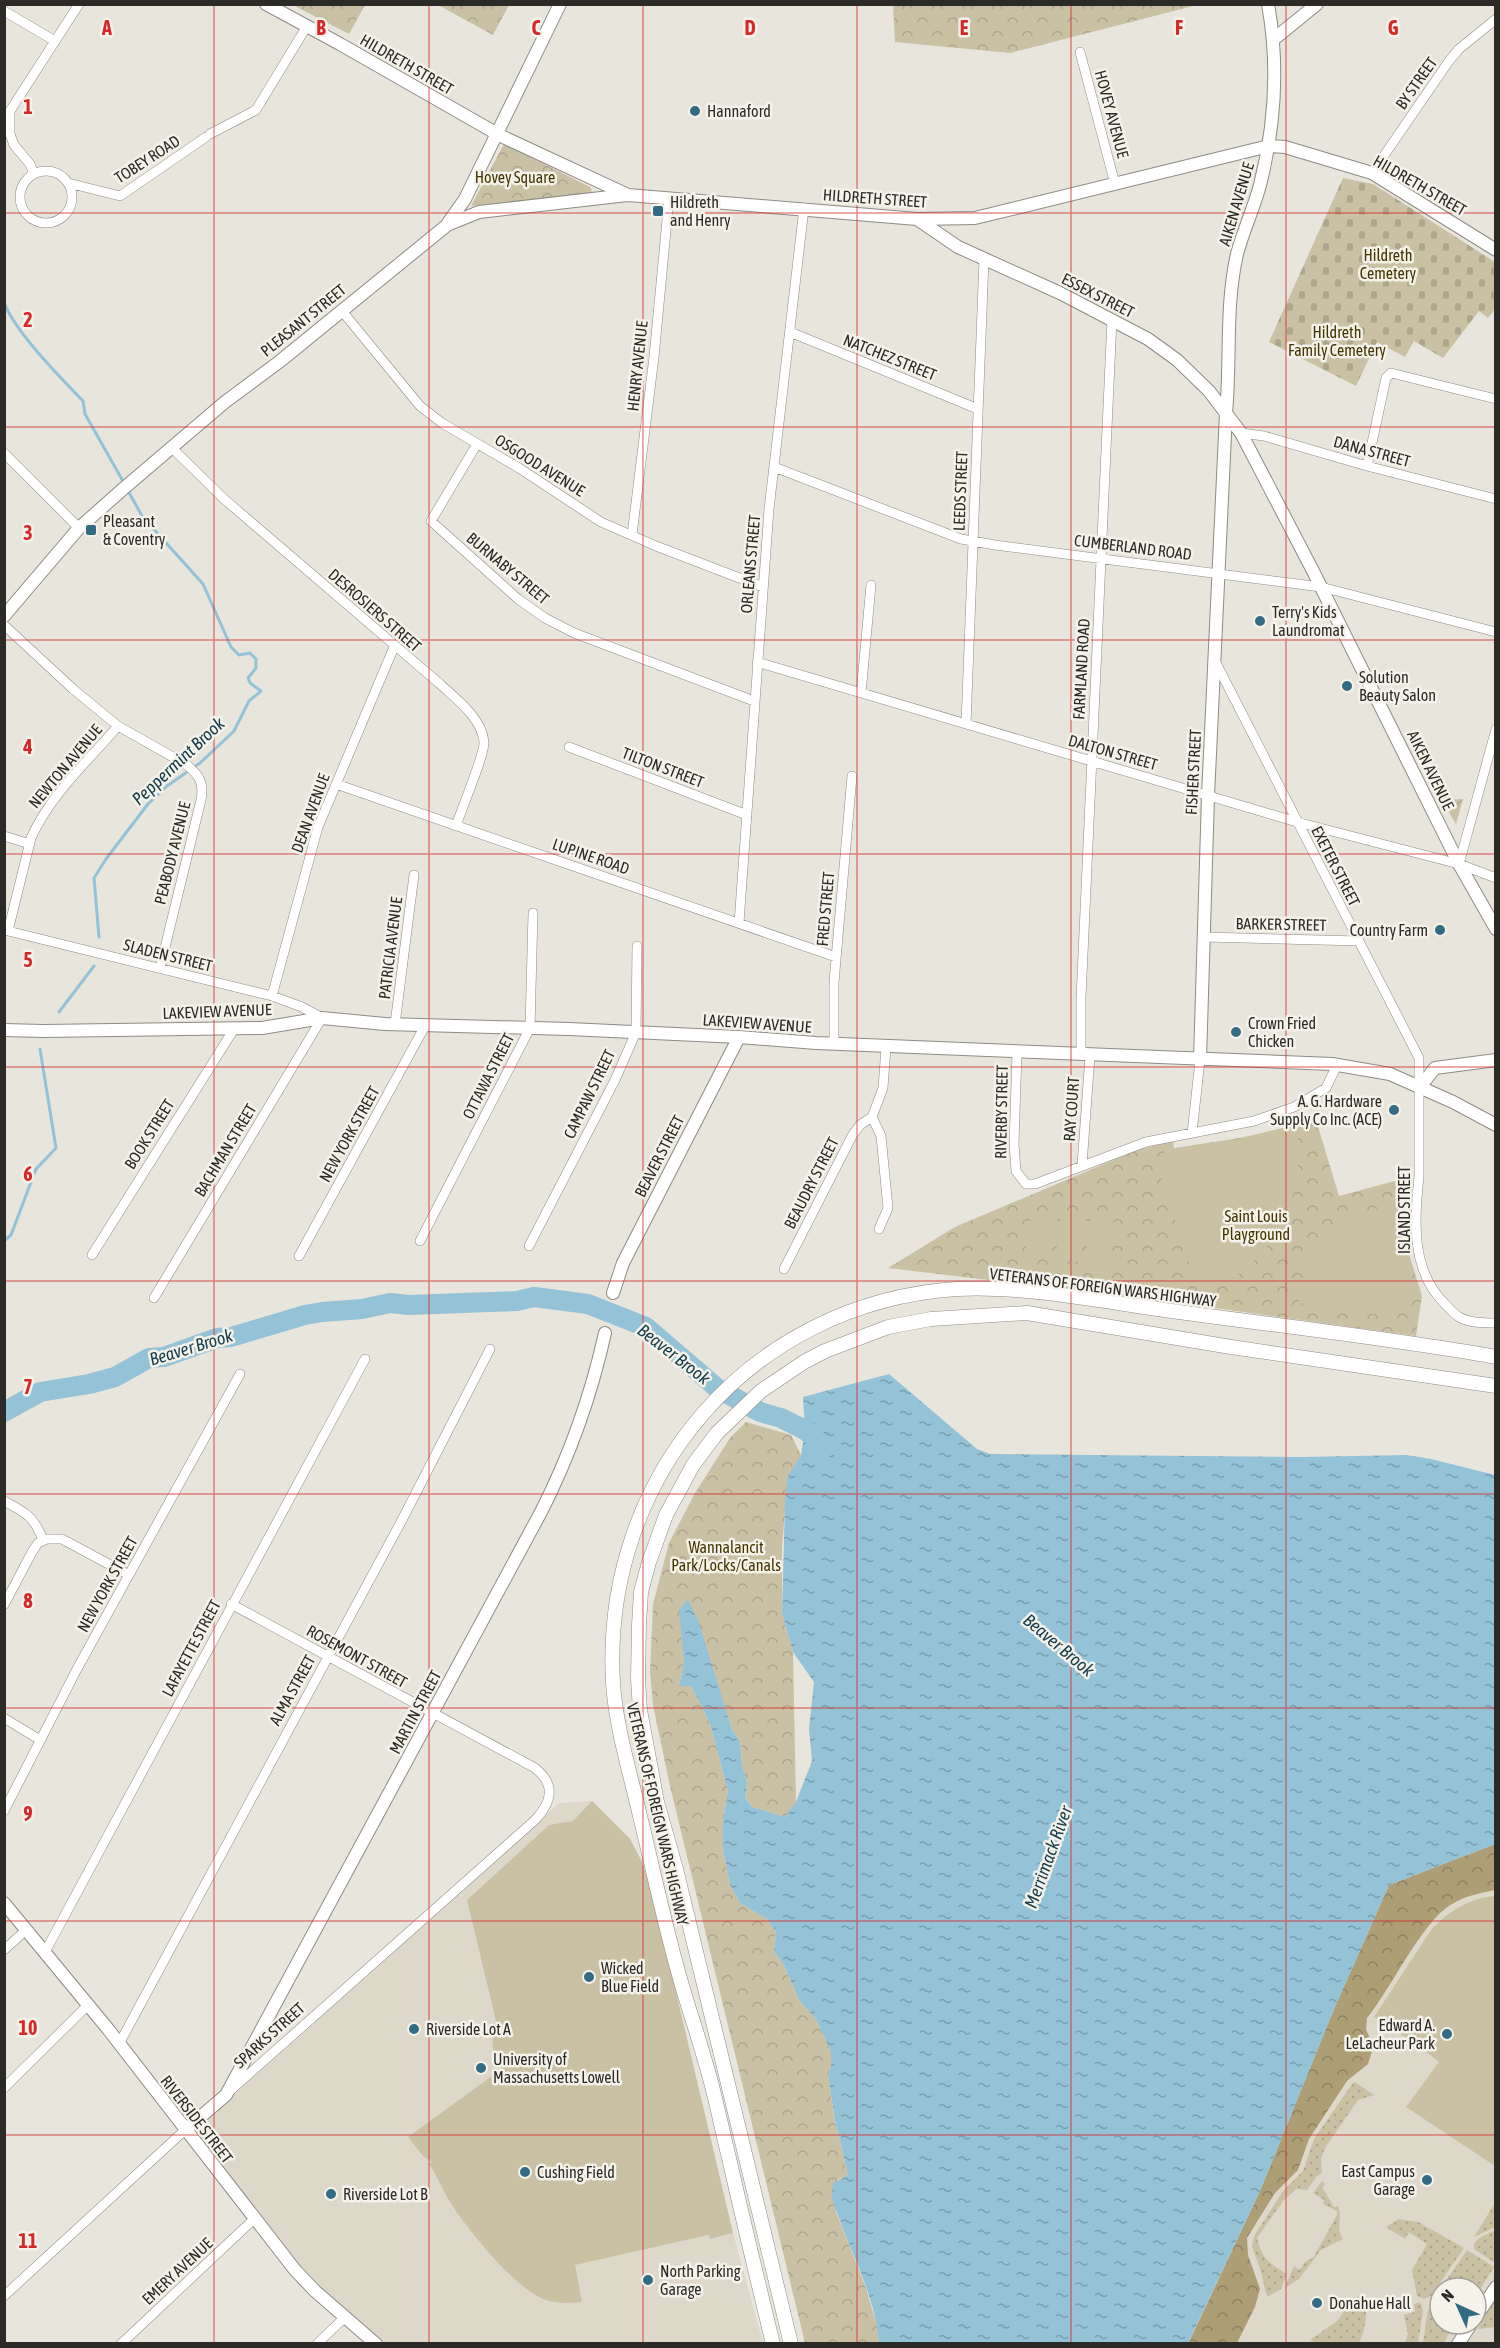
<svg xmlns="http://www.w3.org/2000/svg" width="1500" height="2348" font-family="'Asap Condensed',sans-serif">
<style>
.built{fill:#ddd8ca;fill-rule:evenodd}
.grass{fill:url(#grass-dots)}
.forest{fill:url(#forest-crowns)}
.cemetery{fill:url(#cemetery-stones)}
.park{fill:url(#park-crowns)}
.pitch{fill:#cac0a4}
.water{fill:url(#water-ripples)}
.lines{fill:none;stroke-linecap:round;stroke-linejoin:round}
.stream{stroke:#94c2d7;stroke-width:3}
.river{stroke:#94c2d7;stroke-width:20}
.street-casing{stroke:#8e8b84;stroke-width:10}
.secondary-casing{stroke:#8e8b84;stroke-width:14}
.primary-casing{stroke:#8e8b84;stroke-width:15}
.street{stroke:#fff;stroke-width:9}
.secondary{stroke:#fff;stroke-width:12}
.primary{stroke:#fff;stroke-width:14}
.grid{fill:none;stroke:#d62828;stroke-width:1.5;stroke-opacity:0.55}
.poi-dot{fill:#316c84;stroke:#f5f2ea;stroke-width:2}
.labels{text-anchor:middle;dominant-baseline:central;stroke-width:5;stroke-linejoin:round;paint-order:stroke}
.street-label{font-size:16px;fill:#2c2a27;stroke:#f5f2ea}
.poi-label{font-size:16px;fill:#2c2a27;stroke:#f5f2ea;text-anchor:start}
.park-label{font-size:16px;fill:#443400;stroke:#f5f2ea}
.water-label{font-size:18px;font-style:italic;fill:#153d4d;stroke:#f5f2ea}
.grid-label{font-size:20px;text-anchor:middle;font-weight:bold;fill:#d62828;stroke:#f5f2ea;stroke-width:5;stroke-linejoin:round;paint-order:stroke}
</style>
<defs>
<pattern id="grass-dots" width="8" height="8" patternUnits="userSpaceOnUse" patternTransform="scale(1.5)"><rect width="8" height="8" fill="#cac0a4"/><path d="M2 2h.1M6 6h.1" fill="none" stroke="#aea58d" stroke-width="1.8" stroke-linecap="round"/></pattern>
<pattern id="forest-crowns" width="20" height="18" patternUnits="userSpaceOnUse" patternTransform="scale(1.5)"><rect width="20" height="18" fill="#ad9e76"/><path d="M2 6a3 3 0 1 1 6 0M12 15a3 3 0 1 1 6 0" fill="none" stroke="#8d8161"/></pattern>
<pattern id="cemetery-stones" width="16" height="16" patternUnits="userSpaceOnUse" patternTransform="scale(1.5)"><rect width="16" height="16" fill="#cac0a4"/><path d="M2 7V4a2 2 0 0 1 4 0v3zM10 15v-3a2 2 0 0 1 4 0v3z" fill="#aea58d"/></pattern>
<pattern id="park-crowns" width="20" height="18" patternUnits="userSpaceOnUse" patternTransform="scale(1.5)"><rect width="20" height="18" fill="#cac0a4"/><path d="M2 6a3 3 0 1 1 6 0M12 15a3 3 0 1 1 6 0" fill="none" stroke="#aea58d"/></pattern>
<pattern id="water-ripples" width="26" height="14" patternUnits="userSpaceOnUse" patternTransform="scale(1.5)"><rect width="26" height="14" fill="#94c2d7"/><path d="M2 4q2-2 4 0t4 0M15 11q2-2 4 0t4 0" fill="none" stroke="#799eae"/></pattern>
</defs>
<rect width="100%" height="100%" fill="#e8e5dd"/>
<path class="built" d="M592,1801l38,38 11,21 12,35 80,338 30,110h-383l-56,-46 -131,-165 366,-329z
M1495,1844v499l-307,1 72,-153 74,-182zM1440,2288h36v36h-36z"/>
<path class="grass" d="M1355,2082l19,13 -16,5 -33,48 -4,11 1,14 -5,3 -10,14 -11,-1 -13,12 -26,37c5,21 12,25 30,36l-6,15 -14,8 -6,-25 -9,-26 2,-10 29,-45 20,-20 11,-32 38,-55z
M1322,2181l3,3 -3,3 12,20 4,-1c5,12 -3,21 5,33l-22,11 -22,29 -14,9 9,-22 5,4 7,-9 7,-3 24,-43v-4l-14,-7 1,-4 -11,-7z
M1495,2203v24l-21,10z
M1399,2219l19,3 46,26 -33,48 -7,3 -7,-3 -5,-26 15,-26 -18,-12 -4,7 -19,-12z
M1495,2230v33l-21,-14c-2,-11 13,-14 21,-19z
M1467,2250l27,17 -18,29v-8h-35z
M1359,2296c12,8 6,36 0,47h-43l-6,-3 27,-19 17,-23z
M1495,2300v27l-17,2z
M1419,2302l2,2 2,7 -5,32h-13l3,-9 -4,-19 11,-3 -1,-8z
M1428,2309l12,7v8l13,2 -9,17h-21z"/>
<path class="forest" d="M1495,1844v46c-15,3 -30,6 -43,14 -30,17 -61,85 -85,114l-1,11 5,12 1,10 -4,13 -21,17 -38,58 -11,31 -23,23 -28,45 1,17 12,34 -5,18 -18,36 -49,1 72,-153 74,-182 55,-124z"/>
<path class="cemetery" d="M1343,178l30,6 122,78v47l-7,9 -9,-7 -36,47 -29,-17 -9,16 -28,-15 -21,44 -87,-44z"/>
<path class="park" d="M293,5l72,-1v1l-16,29z
M438,5h71l-16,30z
M893,5v-1l304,1 -187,48 -115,-11z
M504,144l86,43 2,4 -3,3 -118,12z
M1463,799l-7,25 -14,-24z
M1316,1120l23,76 63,-17 6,72 14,45 -6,40 -266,-37 -262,-31 67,-41 182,-77 36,-9 1,7 66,-10z
M746,1422l45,13 10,20 -13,21 -6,71v66l11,39 3,151 -11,14 -33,-10 -7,-11 2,-13 -5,-19 -2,-23 -8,-11 -25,-77 -23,9 -5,24h12l19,37 18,68 -5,30v28l7,36 10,18 27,16 9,13 -2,20 10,13 15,35 17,19 15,33v14l-3,10 7,45 13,54 -11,5 -1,32 30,76 12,41 1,14h-74l-135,-557 -17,-81 -3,-33 3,-68 16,-61 26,-50 35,-55z"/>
<path class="pitch" d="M1297,1131c9,58 -18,123 -72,151 -8,4 -18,5 -27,8l-41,-125 8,-15z
M1402,1204l3,36 11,59c-12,10 -12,16 -30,17l-88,-13c11,-71 35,-88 104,-99z
M1032,1211l26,4 -8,44 -25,-5z
M1061,1215l25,4 -6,43 -25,-3z
M1091,1219l26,4 -7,43 -25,-3z
M592,1801l38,38 11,21 12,35 80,338 -23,6 -2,-4 -133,30 7,37c-12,1 -24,2 -36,-2 -30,-10 -77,-69 -94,-95 -9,-13 -14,-28 -23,-41l3,-2 -9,-6 -15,-19 95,-69c-11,-15 -14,-26 -6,-43l-30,-125 82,-75 24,-4z
M1495,1896h1l-1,270 -89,-59 33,-45 -20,-16 -45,-29 57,-87c18,-19 38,-32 64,-34z"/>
<path class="water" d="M889,1374l88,75 13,5 313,3 103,-2 25,4 64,16v369l-106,41 -55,124 -74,182 -72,152h-309c-4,-52 -33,-97 -47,-146l1,-14 15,-8 -13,-55 -7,-44 3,-10v-14l-15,-33 -17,-19 -15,-35 -10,-13 2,-20 -9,-13 -27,-16 -10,-18 -7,-36v-28l5,-30 -18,-68 -19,-37h-12l5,-24 -5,-52 9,-11 11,24 33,107 8,11 2,23 5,19 -2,14 7,10 33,10 11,-15 16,-41 -3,-32 5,-47 -21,-30 -11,-39 3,-111 3,-26 13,-21 4,-25 -2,-33z"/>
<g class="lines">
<path class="stream" d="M4,302c10,29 57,76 79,99l2,13 39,69
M99,937l-5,-59 12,-19 42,-55 19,-18 33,-23 34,-32 15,-30 12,-10 -11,-8 -2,-5 8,-10v-9l-6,-6 -11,2 -8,-8 -28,-63 -61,-68 -15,-27
M59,1012l35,-46
M4,1241l7,-6 25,-66 20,-21 -16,-99"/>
<path class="river" d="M4,1412l36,-20 49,-8 26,-7 34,-19 15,-1 53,-19 14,-1 74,-22 17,-3 40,-3 28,-6 19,2 108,-4 17,-4 54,7 58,23 71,61 43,24 21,6 24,12 20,17"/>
<defs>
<path id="street" d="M4,11l51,30
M1080,52l35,132
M210,134l46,-24 51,-84
M20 197a26 26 0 1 1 52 0a26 26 0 1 1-52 0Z
M1372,173l77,-112 10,-12 37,-30
M34,174l-4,-10 -16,-19 -4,-11v-23l69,-107
M68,183l52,13 86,-59
M342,311l78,95 22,17 77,45 82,54 55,24 107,41
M790,332l188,77
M1241,433l23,3 103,30 129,33
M477,444l-46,77 87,78 27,19 29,15 180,68
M171,447l53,52 216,185c16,15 42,34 44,58 1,12 -23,68 -28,84
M4,453l75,75
M1367,466l19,-88 5,-5 105,26
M774,467l187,72 34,6 326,42 175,45
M632,535l22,-178 15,-158
M4,625l69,64 45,37 69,39c13,11 17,18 14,35l-41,168
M1215,661l204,397v119c-5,44 -8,94 26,127 4,4 9,10 14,13 11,6 24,6 37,6
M757,662l540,160 162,42 37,14
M861,693l10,-108
M966,724l18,-465
M569,747l178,68
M336,784l500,173
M4,836l26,8
M1459,864l37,-135
M739,923l30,-414 35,-301
M4,930l268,66 30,11 20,11 -168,280
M8,931l23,-93c19,-43 57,-77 87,-112
M1204,937l155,4
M272,996l46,-169 76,-180
M395,1024l19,-149
M834,1044v-62l18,-206
M1017,1052l-3,92 2,27 10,13h9l111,-42 108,-21 40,-14 32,-19 11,-23
M1081,1055v-57l31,-679
M1192,1133l8,-73
M1082,1165l8,-109
M879,1229l9,-21 -7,-72 -9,-19 11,-29 3,-41
M420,1241l110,-213 3,-115
M529,1246l86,-166 21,-48 1,-86
M92,1255l142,-226
M299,1256l126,-230
M784,1269l68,-133 8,-11 12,-8
M4,1501c23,12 30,16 39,39
M231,1604l304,164c21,17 17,34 0,52l-304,270
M4,1605l28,-53 6,-9 9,-4h15l67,36
M4,1718l36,22
M4,1811l73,-142 163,-295
M4,1950l23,-21
M45,1952l320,-593
M119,2044l283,-524 88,-171
M4,2088l84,-83
M4,2296l181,-166
M121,2344l133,-125
M317,2344l28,-27"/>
<path id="secondary" d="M266,4l74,40 161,92 127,59 289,24 58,-1 294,-72 16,1 87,26 124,77
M1274,39l43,-35
M917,219l41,28 102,46 88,46 29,21 32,31 32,42 72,138 146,293 37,65
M447,225l32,-13 148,-17
M4,616l75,-88 44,-39 102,-87 54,-40 167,-136 19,-27 95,-195
M4,1030l39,1 219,-3 60,-10 63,6 184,5 170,8 77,6 516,21 58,10 63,28 43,23
M1200,1060l8,-264 18,-383c5,-53 -1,-106 11,-159 6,-23 17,-46 23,-69 15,-59 19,-120 8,-181
M1420,1087l15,-19 61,-8
M613,1293l10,-30 116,-226
M4,1903l104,126 187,241 20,21 61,53
M185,2130l41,-35 315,-583c29,-57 50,-116 64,-179
M1476,2317l20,-30
M1458,2344l13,-20"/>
<path id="primary" d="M773,2344c-15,-62 -30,-124 -44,-186 -8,-32 -14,-65 -24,-97 -8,-29 -18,-57 -26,-86 -15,-53 -26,-106 -39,-159 -10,-44 -24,-88 -27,-133 -12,-205 136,-380 343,-394 67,-4 149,13 216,22 108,15 217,27 324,46
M791,2344l-115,-475 -19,-67 -17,-92 -2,-31 1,-54 2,-33 8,-30 17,-47 27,-50 24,-32 44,-42 43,-29 21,-11 63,-24 43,-8 96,-6 204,34 265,39"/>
</defs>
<use href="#street" class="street-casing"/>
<use href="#secondary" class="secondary-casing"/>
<use href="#primary" class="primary-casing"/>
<use href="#street" class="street"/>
<use href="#secondary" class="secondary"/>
<use href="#primary" class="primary"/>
</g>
<path class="grid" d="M214,4v2340M429,4v2340M643,4v2340M857,4v2340M1071,4v2340M1286,4v2340M4,213h1492M4,427h1492M4,640h1492M4,854h1492M4,1067h1492M4,1281h1492M4,1494h1492M4,1708h1492M4,1921h1492M4,2135h1492"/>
<g class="poi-dot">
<circle cx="695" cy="111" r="6"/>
<rect x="652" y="205" width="12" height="12" rx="3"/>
<rect x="85" y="524" width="12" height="12" rx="3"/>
<circle cx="1260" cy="621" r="6"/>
<circle cx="1347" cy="686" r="6"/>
<circle cx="1440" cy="930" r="6"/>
<circle cx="1236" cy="1032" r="6"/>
<circle cx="1394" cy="1110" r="6"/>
<circle cx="589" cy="1977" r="6"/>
<circle cx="414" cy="2029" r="6"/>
<circle cx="1447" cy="2034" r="6"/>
<circle cx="481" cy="2068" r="6"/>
<circle cx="525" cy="2172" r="6"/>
<circle cx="1427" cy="2180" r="6"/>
<circle cx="331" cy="2194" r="6"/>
<circle cx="648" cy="2280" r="6"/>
<circle cx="1317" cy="2303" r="6"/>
</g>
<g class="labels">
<g class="street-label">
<text transform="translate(407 64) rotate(30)">HILDRETH STREET</text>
<text transform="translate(1416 83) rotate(-55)">BY STREET</text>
<text transform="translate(1112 114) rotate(75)">HOVEY AVENUE</text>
<text transform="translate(147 159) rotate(-33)">TOBEY ROAD</text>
<text transform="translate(1420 185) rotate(30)">HILDRETH STREET</text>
<text transform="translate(875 198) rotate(4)">HILDRETH STREET</text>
<text transform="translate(1236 204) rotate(-73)">AIKEN AVENUE</text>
<text transform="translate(1098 295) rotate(27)">ESSEX STREET</text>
<text transform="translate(303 320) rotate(-39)">PLEASANT STREET</text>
<text transform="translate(890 357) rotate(22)">NATCHEZ STREET</text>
<text transform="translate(637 366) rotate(-84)">HENRY AVENUE</text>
<text transform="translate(1372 451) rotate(15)">DANA STREET</text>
<text transform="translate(540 465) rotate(32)">OSGOOD AVENUE</text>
<text transform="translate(960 491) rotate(-88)">LEEDS STREET</text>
<text transform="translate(1133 547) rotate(7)">CUMBERLAND ROAD</text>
<text transform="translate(750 564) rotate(-85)">ORLEANS STREET</text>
<text transform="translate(508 568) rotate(40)">BURNABY STREET</text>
<text transform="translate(375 610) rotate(41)">DESROSIERS STREET</text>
<text transform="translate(1081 669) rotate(-87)">FARMLAND ROAD</text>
<text transform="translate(1113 752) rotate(16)">DALTON STREET</text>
<text transform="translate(65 766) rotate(-50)">NEWTON AVENUE</text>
<text transform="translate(663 767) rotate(21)">TILTON STREET</text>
<text transform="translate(1431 770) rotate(64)">AIKEN AVENUE</text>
<text transform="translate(1193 772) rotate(-87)">FISHER STREET</text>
<text transform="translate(310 813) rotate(-70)">DEAN AVENUE</text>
<text transform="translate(172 853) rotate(-76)">PEABODY AVENUE</text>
<text transform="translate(591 856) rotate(19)">LUPINE ROAD</text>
<text transform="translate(1336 866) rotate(63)">EXETER STREET</text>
<text transform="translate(825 909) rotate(-85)">FRED STREET</text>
<text transform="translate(1281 924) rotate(1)">BARKER STREET</text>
<text transform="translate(390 948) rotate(-83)">PATRICIA AVENUE</text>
<text transform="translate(168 955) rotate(14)">SLADEN STREET</text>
<text transform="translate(217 1011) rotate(-2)">LAKEVIEW AVENUE</text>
<text transform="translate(757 1023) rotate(4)">LAKEVIEW AVENUE</text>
<text transform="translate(488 1076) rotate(-63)">OTTAWA STREET</text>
<text transform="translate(589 1094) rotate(-64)">CAMPAW STREET</text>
<text transform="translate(1071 1109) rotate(-86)">RAY COURT</text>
<text transform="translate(1001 1112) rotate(-89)">RIVERBY STREET</text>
<text transform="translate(149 1134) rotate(-58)">BOOK STREET</text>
<text transform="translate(349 1134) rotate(-61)">NEW YORK STREET</text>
<text transform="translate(225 1150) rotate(-59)">BACHMAN STREET</text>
<text transform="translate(659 1156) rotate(-63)">BEAVER STREET</text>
<text transform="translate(811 1183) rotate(-63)">BEAUDRY STREET</text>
<text transform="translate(1404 1210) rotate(-90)">ISLAND STREET</text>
<text transform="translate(1103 1287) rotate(7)">VETERANS OF FOREIGN WARS HIGHWAY</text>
<text transform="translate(107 1584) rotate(-61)">NEW YORK STREET</text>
<text transform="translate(191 1648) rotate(-62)">LAFAYETTE STREET</text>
<text transform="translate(357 1656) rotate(29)">ROSEMONT STREET</text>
<text transform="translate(292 1690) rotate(-61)">ALMA STREET</text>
<text transform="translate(415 1712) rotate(-62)">MARTIN STREET</text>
<text transform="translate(658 1814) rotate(77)">VETERANS OF FOREIGN WARS HIGHWAY</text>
<text transform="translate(269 2035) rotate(-42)">SPARKS STREET</text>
<text transform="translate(197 2119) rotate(52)">RIVERSIDE STREET</text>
<text transform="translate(177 2271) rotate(-43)">EMERY AVENUE</text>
</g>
<g class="poi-label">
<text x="707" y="111">Hannaford</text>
<text x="670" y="202">Hildreth<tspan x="670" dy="18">and Henry</tspan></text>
<text x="103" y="521">Pleasant<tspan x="103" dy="18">&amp; Coventry</tspan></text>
<text x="1272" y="612">Terry's Kids<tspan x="1272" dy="18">Laundromat</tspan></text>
<text x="1359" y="677">Solution<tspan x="1359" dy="18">Beauty Salon</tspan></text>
<text x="1428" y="930" text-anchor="end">Country Farm</text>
<text x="1248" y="1023">Crown Fried<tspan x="1248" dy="18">Chicken</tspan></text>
<text x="1382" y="1101" text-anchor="end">A. G. Hardware<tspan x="1382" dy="18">Supply Co Inc. (ACE)</tspan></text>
<text x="601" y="1968">Wicked<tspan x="601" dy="18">Blue Field</tspan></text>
<text x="1435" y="2025" text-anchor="end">Edward A.<tspan x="1435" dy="18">LeLacheur Park</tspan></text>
<text x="426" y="2029">Riverside Lot A</text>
<text x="493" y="2059">University of<tspan x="493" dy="18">Massachusetts Lowell</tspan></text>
<text x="1415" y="2171" text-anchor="end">East Campus<tspan x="1415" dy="18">Garage</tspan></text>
<text x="537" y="2172">Cushing Field</text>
<text x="343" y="2194">Riverside Lot B</text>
<text x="660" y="2271">North Parking<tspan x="660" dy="18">Garage</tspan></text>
<text x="1329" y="2303">Donahue Hall</text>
</g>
<g class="park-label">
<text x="515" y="177">Hovey Square</text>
<text x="1388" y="255">Hildreth<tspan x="1388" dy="18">Cemetery</tspan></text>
<text x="1337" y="332">Hildreth<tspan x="1337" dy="18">Family Cemetery</tspan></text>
<text x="1256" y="1216">Saint Louis<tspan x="1256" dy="18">Playground</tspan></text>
<text x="726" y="1547">Wannalancit<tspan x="726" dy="18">Park/Locks/Canals</tspan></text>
</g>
<g class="water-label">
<text transform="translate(178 761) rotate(-43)">Peppermint Brook</text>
<text transform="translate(191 1347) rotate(-17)">Beaver Brook</text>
<text transform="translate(674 1354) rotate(38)">Beaver Brook</text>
<text transform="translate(1059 1645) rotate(40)">Beaver Brook</text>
<text transform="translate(1048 1857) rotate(-70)">Merrimack River</text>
</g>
</g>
<g class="grid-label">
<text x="107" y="35">A</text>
<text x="321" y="35">B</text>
<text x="536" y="35">C</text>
<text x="750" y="35">D</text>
<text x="964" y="35">E</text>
<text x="1179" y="35">F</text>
<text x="1393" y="35">G</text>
<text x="28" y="114">1</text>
<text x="28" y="327">2</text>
<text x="28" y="540">3</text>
<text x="28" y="754">4</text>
<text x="28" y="967">5</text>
<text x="28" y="1181">6</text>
<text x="28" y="1394">7</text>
<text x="28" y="1608">8</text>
<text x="28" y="1821">9</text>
<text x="28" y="2035">10</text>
<text x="28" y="2248">11</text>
</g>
<rect width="1500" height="2348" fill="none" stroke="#2c2a27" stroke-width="12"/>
<g transform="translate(1458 2306) rotate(315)"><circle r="28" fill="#f5f2ea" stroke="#a5a29c" stroke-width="1.5"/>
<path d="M0-4.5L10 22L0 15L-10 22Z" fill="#316c84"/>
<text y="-9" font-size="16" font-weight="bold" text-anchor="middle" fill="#2c2a27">N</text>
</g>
</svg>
